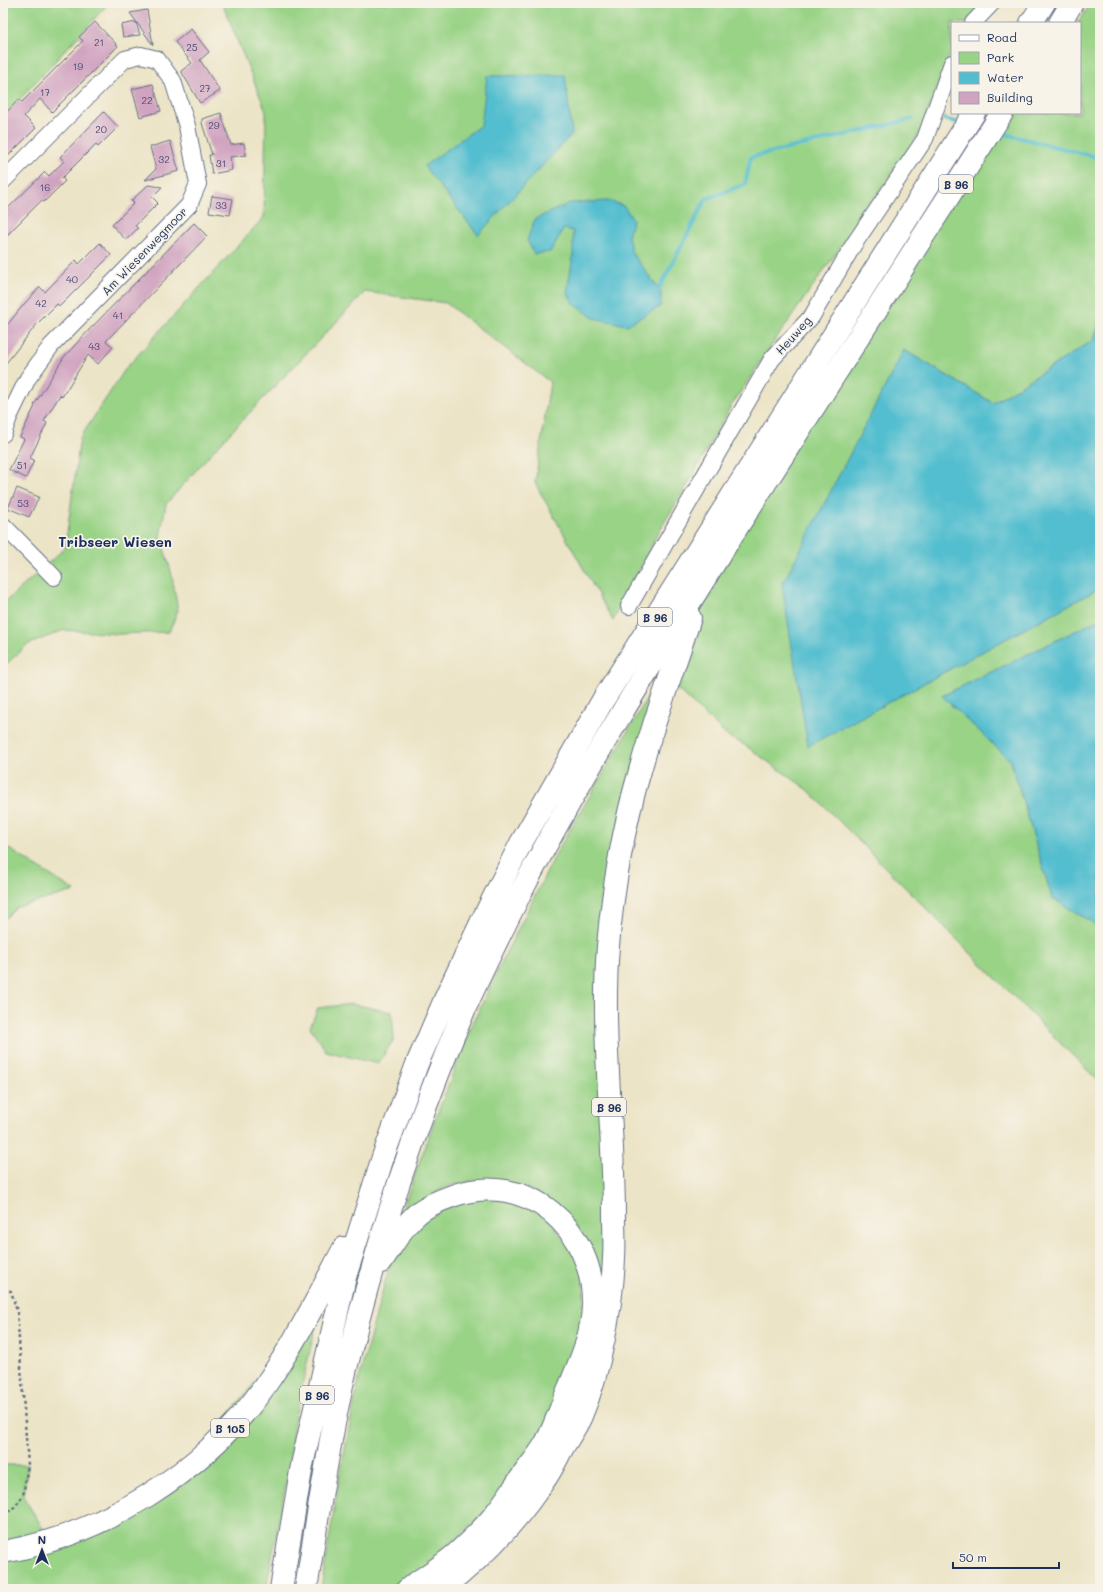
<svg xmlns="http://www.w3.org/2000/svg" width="1103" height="1592" font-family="Mali,sans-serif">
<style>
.green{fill:#99d386;stroke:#5a8172}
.water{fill:#53becf;stroke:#377696}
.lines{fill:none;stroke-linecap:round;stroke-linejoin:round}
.stream{stroke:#53becf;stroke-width:4}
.building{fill:#d0a3c0}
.minor-casing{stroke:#646e82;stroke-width:18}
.highway-casing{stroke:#646e82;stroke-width:24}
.path{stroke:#646e82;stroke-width:2.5;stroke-dasharray:3 3;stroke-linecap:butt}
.minor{stroke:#fff;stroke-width:16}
.highway{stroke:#fff;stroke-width:22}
.labels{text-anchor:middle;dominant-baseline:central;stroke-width:3.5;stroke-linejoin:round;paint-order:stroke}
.number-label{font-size:10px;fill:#484c76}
.shield{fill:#f7f3e8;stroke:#5d6a87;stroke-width:1}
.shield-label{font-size:11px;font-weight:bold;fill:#1b2f5e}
.street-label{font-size:12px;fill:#1b2f5e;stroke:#f7f3e8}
.quarter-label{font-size:14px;font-weight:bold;fill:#1b2f5e;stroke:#f7f3e8}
</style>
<rect width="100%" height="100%" fill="#f7f3e8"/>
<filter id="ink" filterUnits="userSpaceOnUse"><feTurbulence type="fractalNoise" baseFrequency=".025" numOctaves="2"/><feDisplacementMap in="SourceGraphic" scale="8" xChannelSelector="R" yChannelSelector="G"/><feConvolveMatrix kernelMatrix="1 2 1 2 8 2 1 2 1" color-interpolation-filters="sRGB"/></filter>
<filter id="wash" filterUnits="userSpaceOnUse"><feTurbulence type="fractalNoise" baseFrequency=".012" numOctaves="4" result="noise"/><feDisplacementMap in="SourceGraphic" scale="16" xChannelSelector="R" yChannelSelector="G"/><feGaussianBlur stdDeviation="0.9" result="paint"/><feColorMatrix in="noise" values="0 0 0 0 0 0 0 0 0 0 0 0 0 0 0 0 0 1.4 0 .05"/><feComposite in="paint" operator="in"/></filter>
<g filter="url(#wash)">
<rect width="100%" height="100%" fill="#ece4c6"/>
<path class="green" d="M3,3h106l-106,114z
M222,3h759l-15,20h-14v27l-32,83 -144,206 -45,67 -46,83 -26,42 -46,90 -78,-138 15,-101 -104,-79 -81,-11 -151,158 -48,54 -6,32 11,35 7,39 -9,22 -50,2 -55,-4 -37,15 -24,22v-63l62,-56 15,-110 46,-70 138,-151 2,-106z
M1091,3h9v317l-6,20 -101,63 -89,-53 -95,395 291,-157v31l-158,77 69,65 41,137 48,29v156l-293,-294 -64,-45 -15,-7 -51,-48 24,-105 304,-471h75v-90h-2z
M672,656c-12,44 -32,86 -43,131 -13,49 -21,100 -26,150 -10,107 8,214 4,321 -3,78 -27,161 -72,225 -12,18 -27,35 -42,51 -16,16 -31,31 -48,45 -4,3 -8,8 -13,9 -4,2 -10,1 -15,1 81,-52 138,-132 168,-223 7,-21 14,-45 14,-67 -1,-20 -5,-41 -14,-58 -17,-33 -55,-57 -91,-60 -13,-1 -29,1 -41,4 -19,6 -35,20 -50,33l-3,-2 32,-89 39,-100 34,-72 53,-105z
M3,845l72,46 -58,16 -14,14z
M352,1004l40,8 2,27 -16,25 -52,-13 -16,-24 8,-19z
M477,1193l68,19 38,55 2,52 -30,94 -53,83 -80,77 -26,16h-75l19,-116 19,-94 31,-116 21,-36z
M321,1302l-27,119 -6,52 -22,116h-263v-33l166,-69z
M3,1465h25l-5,31 27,44 -47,12z"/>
<path class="water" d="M565,75l7,59 -94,101 -54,-69 57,-41 6,-49z
M609,201l15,5 9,14 -5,16 4,17 29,39v14l-34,19 -33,-7 -21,-15 -6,-11 6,-36v-25l-9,-2 -14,23 -16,2 -7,-14 8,-21 35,-16z
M1100,320v268l-292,158 -26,-161 122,-235 89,53 101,-63z
M1100,619v308l-48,-29 -41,-137 -69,-65z"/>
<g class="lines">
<path class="stream" d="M944,119l16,4
M997,132l103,26
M659,289l47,-90 39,-15 6,-27 162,-38"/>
</g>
<g id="blocks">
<path class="building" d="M147,10l6,35 -23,-32z
M95,22l23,24 -66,66 -12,-13 -16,17 12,12 -33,33v-45l16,-17 3,3 61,-61 -4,-4z
M136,22l4,13 -17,2 -2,-12z
M191,29l18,23 -9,8 20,31 -20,12 -19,-32 11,-8 -17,-21z
M153,84l8,27 -21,6 -8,-28z
M104,112l14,15 -20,20 -2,-3 -34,34 3,3 -21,21 -2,-2 -39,39v-26l42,-41 4,4 15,-15 -4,-4z
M221,113l10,32 13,-2 2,12 -16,2 2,13 -20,4 -3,-19h3l-10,-32v-4z
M170,141l9,30 -34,9 11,-11 -6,-22z
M148,185l14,2 -10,10 6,6 -23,23 3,2 -12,12 -14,-15 22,-22 -3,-2z
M212,196l21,3 -3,16 -21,-3z
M194,223l13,13 -101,105 7,6 -15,17 -10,-9 -26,42 -2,-2 -16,26 3,2 -17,35 4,2 -8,18 -17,-8 15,-31 -4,-2 15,-31 -1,-1 30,-48 24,-26z
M100,243l11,12 -51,51 -3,-2 -20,20 -34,43v-37l22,-27 15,-16 5,5 31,-32 3,4z
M17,488l22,9 -10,20 -21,-9z"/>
</g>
</g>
<g filter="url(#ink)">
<use href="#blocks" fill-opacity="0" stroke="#646e82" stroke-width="1"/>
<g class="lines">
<defs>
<path id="minor" d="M973,23l19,-20
M3,181l122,-122 16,-4 16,4 16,22 14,45 11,58 -9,21 -138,141 -23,32 -19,39 -6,17
M3,525l51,52
M629,606l143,-247 40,-43 42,-72 71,-105 27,-76"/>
<path id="highway" d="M1031,23l13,-20
M1060,23l12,-20
M381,1262c12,-17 23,-39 41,-52 9,-6 19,-10 30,-14 75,-27 143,33 141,110 -1,30 -13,55 -24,82 -8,18 -15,42 -25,58 -7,11 -16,22 -23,32 -10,14 -19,28 -30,41 -10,12 -23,24 -35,35 -15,13 -32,23 -48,35
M3,1552c100,-17 200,-80 259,-162 32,-45 56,-93 82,-142
M281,1589l21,-124 43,-188 38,-120 34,-93 29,-67 35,-74 39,-78 83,-145 371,-587
M306,1589c11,-68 21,-137 36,-204 5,-22 11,-43 16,-64 28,-107 64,-212 107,-313 17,-38 36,-76 54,-112 65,-126 140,-245 215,-364 89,-140 178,-280 268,-419
M442,1589c40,-31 75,-67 103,-110 7,-10 12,-21 18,-32 6,-10 13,-20 18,-31 19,-45 31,-109 33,-158 1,-14 0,-28 0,-41 0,-91 -13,-181 -6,-271 5,-60 16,-121 33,-179 14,-50 33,-99 49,-149"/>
</defs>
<use href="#minor" class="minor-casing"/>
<use href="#highway" class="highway-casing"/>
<path class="path" d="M3,1291h8l6,20 11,154 -5,31 -11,14 -9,3"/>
<use href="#minor" class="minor"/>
<use href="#highway" class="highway"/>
</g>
</g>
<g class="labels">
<g class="number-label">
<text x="99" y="42">21</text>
<text x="192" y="47">25</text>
<text x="78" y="66">19</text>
<text x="205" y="88">27</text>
<text x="45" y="92">17</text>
<text x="147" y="100">22</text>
<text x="214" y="125">29</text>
<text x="101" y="129">20</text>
<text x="164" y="159">32</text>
<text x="221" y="163">31</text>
<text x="45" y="187">16</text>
<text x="221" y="205">33</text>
<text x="72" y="279">40</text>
<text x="41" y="303">42</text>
<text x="118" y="315">41</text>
<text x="94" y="346">43</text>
<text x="22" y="465">51</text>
<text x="23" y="503">53</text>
</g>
<g class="shield">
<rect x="939" y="175" width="34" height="18" rx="3"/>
<rect x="638" y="608" width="34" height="18" rx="3"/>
<rect x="592" y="1098" width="34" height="18" rx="3"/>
<rect x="300" y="1386" width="34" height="18" rx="3"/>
<rect x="211" y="1419" width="38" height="18" rx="3"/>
</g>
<g class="shield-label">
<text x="956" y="184">B 96</text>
<text x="655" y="617">B 96</text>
<text x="609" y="1107">B 96</text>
<text x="317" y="1395">B 96</text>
<text x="230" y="1428">B 105</text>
</g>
<g class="street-label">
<text transform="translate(144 251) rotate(-46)">Am Wiesenwegmoor</text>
<text transform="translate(793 335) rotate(-48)">Heuweg</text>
</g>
<g class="quarter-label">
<text x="115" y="541">Tribseer Wiesen</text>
</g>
</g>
<rect width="1103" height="1592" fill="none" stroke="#f7f3e8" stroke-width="16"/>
<rect x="951" y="22" width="130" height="92" fill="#f7f3e8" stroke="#9fa5b1"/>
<rect x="959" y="35" width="20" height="6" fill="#ffffff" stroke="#9fa5b1"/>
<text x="987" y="42" font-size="12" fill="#1b2f5e">Road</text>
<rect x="959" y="52" width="20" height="12" fill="#99d386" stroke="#9fa5b1"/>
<text x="987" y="62" font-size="12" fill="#1b2f5e">Park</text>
<rect x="959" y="72" width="20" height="12" fill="#53becf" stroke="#9fa5b1"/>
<text x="987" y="82" font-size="12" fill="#1b2f5e">Water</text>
<rect x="959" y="92" width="20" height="12" fill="#d0a3c0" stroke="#9fa5b1"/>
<text x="987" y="102" font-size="12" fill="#1b2f5e">Building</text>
<g transform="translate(42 1550)" stroke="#f7f3e8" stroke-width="3" paint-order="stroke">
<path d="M0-3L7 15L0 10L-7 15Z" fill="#1b2f5e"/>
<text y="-6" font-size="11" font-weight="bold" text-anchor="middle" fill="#1b2f5e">N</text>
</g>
<path d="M953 1562v6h106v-6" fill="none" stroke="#1b2f5e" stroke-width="2"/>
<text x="959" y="1562" font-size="12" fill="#1b2f5e" stroke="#f7f3e8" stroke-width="3" paint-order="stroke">50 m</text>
</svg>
